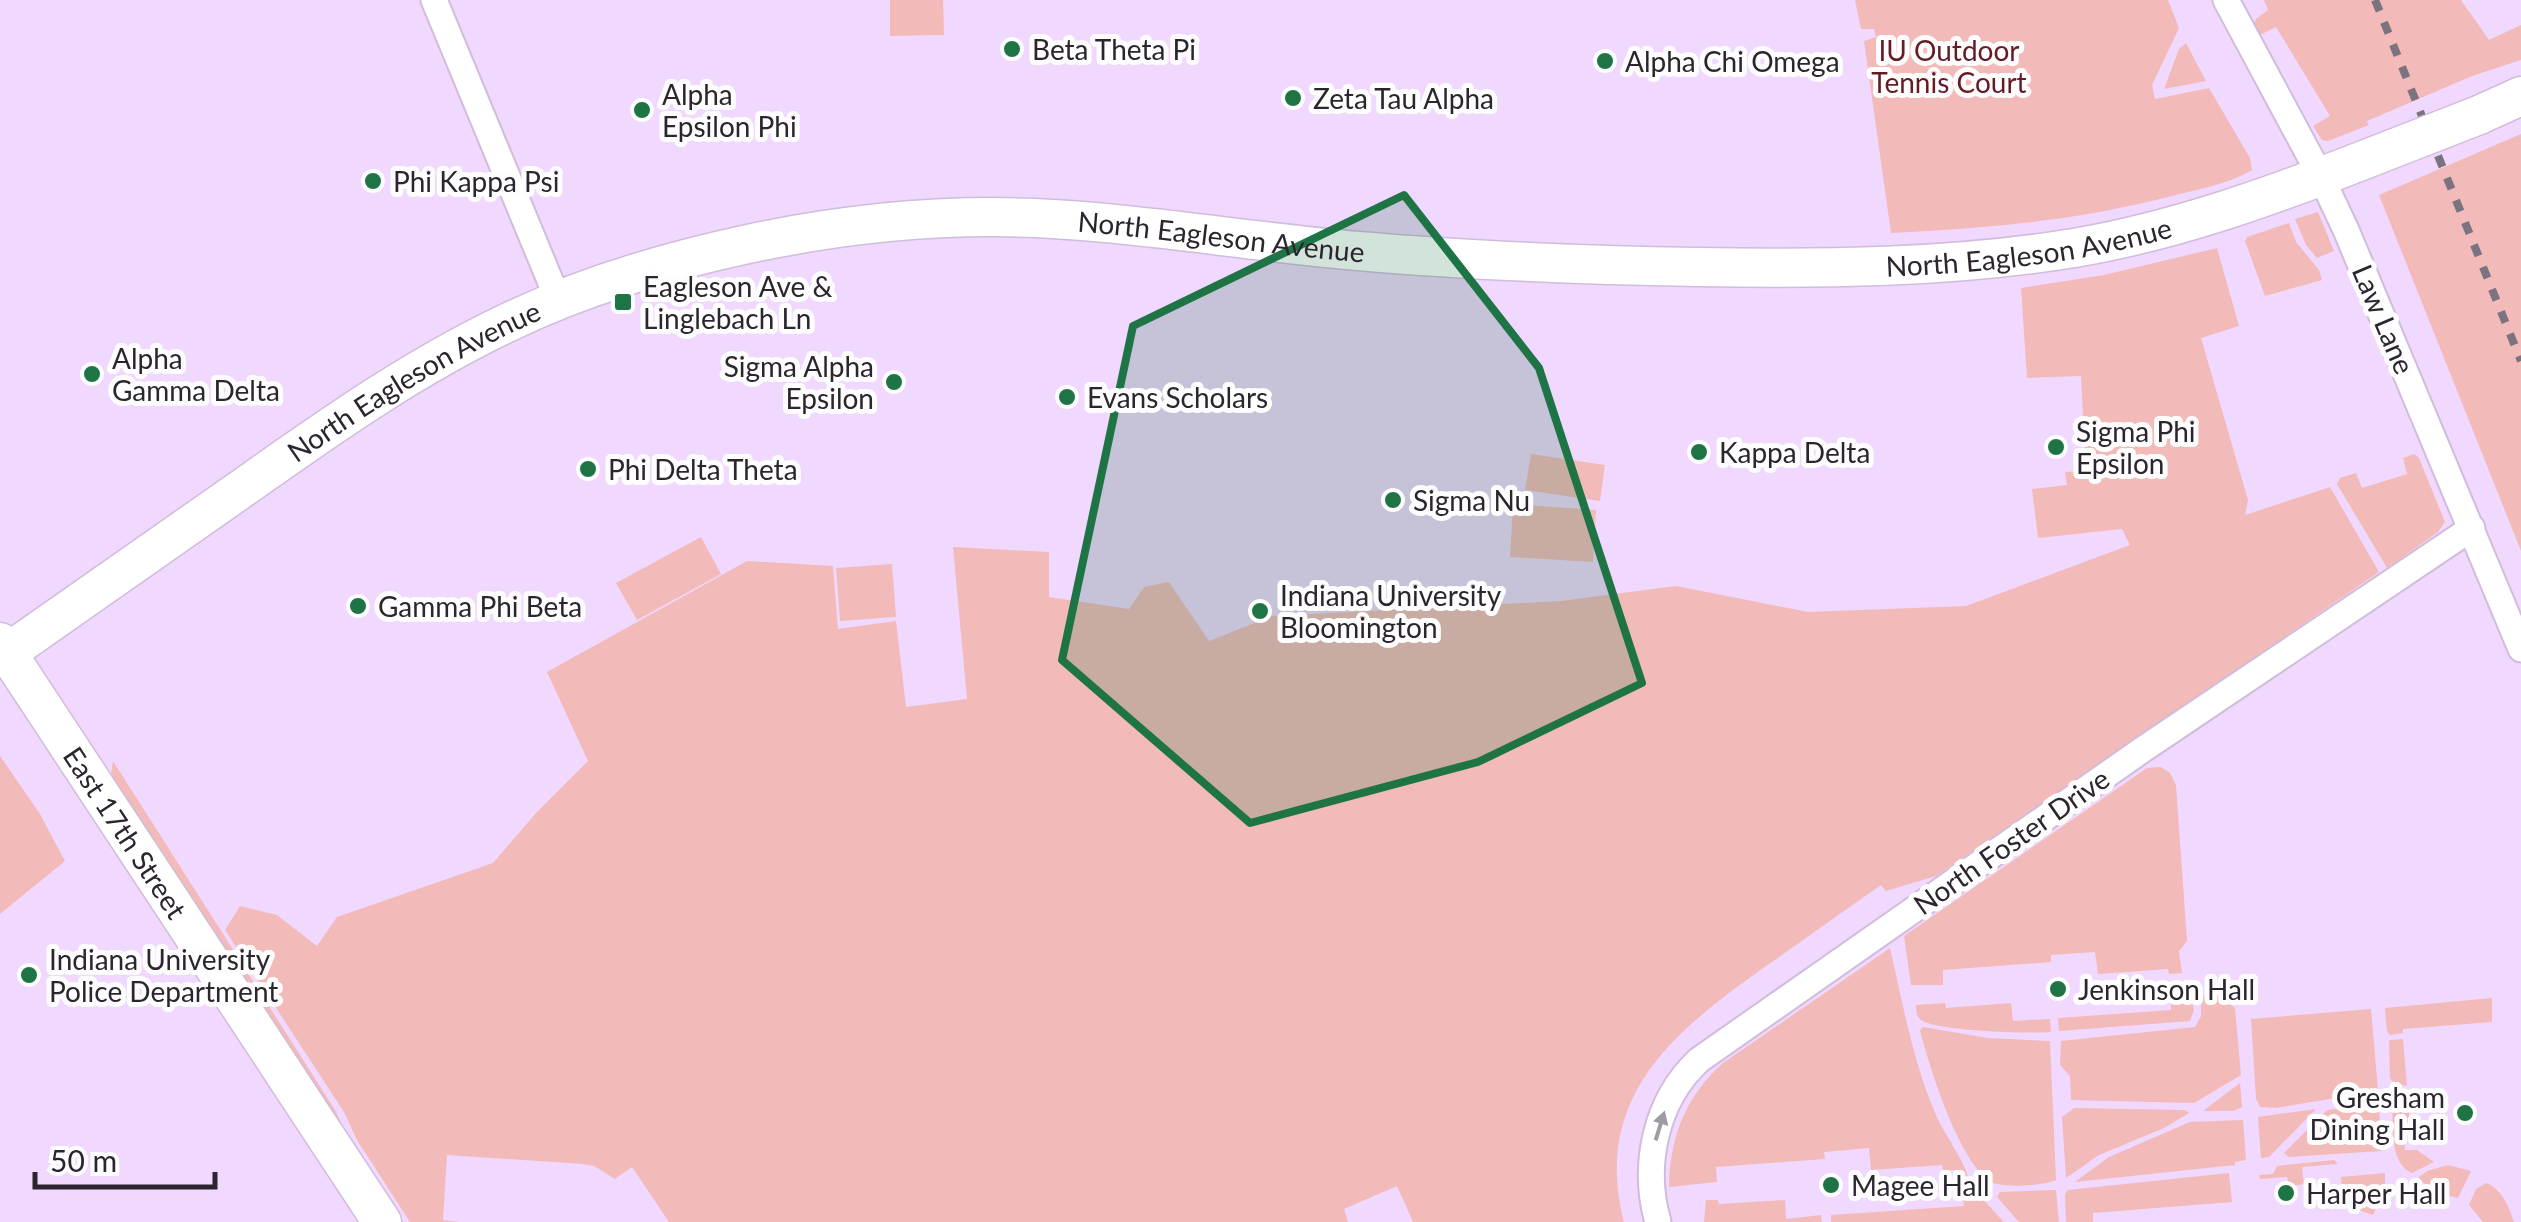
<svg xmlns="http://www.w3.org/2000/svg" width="2521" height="1222" font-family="Lato,sans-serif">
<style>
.built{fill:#f1d8fe}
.green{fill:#f3baba}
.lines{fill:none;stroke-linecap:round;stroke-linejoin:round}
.street-casing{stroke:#d0bcdb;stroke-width:29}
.secondary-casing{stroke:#d0bcdb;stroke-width:41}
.street{stroke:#fff;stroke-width:25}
.secondary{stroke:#fff;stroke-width:38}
.rail{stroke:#7c7381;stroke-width:8;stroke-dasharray:12 12;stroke-linecap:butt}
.secondary-bridge-casing{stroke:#d0bcdb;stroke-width:41;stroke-linecap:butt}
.secondary-bridge{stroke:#fff;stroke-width:38}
.oneway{fill:#a09da2}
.marked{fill:#1f7446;fill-opacity:0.2;stroke:#1f7446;stroke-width:8;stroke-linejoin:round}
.poi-dot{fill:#1f7446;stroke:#fdfdfd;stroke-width:4}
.labels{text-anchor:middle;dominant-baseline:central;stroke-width:10;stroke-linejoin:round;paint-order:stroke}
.poi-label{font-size:28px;fill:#2c2530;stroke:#fdfdfd;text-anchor:start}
.park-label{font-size:28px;fill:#651a24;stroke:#fdfdfd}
.street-label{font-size:28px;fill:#2c2530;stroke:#fdfdfd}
</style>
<rect width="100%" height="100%" fill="#f7ebfd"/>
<path class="built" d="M0,0h2521v1222h-2521z"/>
<path class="green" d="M890,0h53l1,35 -54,1z
M1855,0h313l11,28 -27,57 3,14 54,-11 41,70 2,12c-23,14 -54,19 -80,26 -98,25 -181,32 -281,37l-27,-192 12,-4 -2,-8h-13z
M2264,0h197l28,40 32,-15v35l-49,16 -105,45 2,4 -41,16 -6,-1 -9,-14 17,-10 -54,-89 -18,9 -6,-10 5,-8 11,-8z
M2186,43l20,38 -42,8 15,-40z
M2521,134v417l-142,-356z
M2318,212l16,39 -17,7 -11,-13 -11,-26z
M2289,223l7,19 23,28 3,10 -57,16 -20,-55 2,-4z
M2217,248l22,78 -38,12 47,162 -3,15 85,-28 49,85 -443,304 -50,15 -5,-6c-37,26 -75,53 -112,79 -92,65 -178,131 -145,258h-211l-16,-36 -53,23 4,13h-679l-37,-55 -17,12 -21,-13 -11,-2 -136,-9 -4,65 16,2h-49l-53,-82 -13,-28 -119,-182 15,-24 37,9 40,31 20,-29 156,-54 44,-51 51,-51 -41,-89 200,-111 86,5 5,63 58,-8 10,86 61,-8 -14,-152 96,5v45l80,12 15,-22 25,-5 40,59 63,-25 289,-15 115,-15 132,26 158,-6 164,-61 -8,-16 -84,9 -6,-49 35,-4 -2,-13 21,-1 -5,-95 -54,2 -6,-90 83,-13z
M1531,454l74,11 -5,36 -75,-11z
M2414,454l5,4 26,64 -7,10 -51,36 -50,-84 3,-6 16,-5 6,15 45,-14 -4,-16z
M1513,504l83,6 -3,52 -83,-5z
M701,537l20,37 -84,46 -21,-37z
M892,564l4,53 -56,4 -4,-53z
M0,756l40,58 25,47 -65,53z
M113,761l222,349 22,46 44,66h-5l-285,-448z
M2161,767l9,6 6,12 11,156 -8,10 3,22 -13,1 -1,-5 -70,5 -3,-22 -44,3v7l-108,8v15h-32l-7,-49 243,-168z
M1890,948c13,56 23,114 46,167 7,18 35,54 33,70l-11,2 -2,-17 -13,1 -1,-6 -71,5 -2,-22 -45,4 1,7 -109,8 1,15 -48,5c1,-50 16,-90 54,-124z
M2217,993l18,15 6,67 -47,28 -123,-3 -1,-24 -10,-11 1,-24 134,-14 6,-11v-20z
M2191,998l3,12 -4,11 -131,10 -1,-13 113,-8v-10z
M2492,998v24l-89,7v4l-13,2 -3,-4 -2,-23z
M1945,1003l1,5 65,-5 2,18 37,-2 1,13c-21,2 -116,-1 -130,-12 -5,-4 -5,-10 -5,-15z
M2371,1009l7,82 -102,17 -16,-1 -4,-8 -5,-80z
M1923,1027l65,11 62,3 6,139c-12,6 -59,9 -69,0 -31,-28 -56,-109 -67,-149z
M2403,1039l4,47 -13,-3 -4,-5 -1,-38z
M2240,1083l2,24 -9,4h-30z
M2408,1099l2,27 -7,2 2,22h12l17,12 -22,11c-24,-10 -18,-50 -20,-73z
M2379,1103l2,48 -92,6 -5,-4 43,-43z
M2074,1108l111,2 4,3 -25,15 -65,27 -33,23 -4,-61z
M2316,1109l-47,48 -8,1 -3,-41z
M2243,1120l3,40 -11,2v3l-160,17 34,-25 81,-35z
M2334,1160l4,4 -36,3 2,17 -15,2 -2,-9 -27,2 -1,-4 14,-1 4,-8z
M2448,1165l23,6 -13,27 -22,-5 -18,-15 9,-7z
M2229,1173l3,29 -139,11v9h-27l-1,-28 3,-4z
M2385,1173v15l-12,27 -18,-6 -2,-16 -11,1 -1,-17z
M2486,1183c16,6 23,24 28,39h-31l-14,-17 7,-16z
M2056,1190l3,32h-40l-22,-25 3,-5z
M1979,1195l25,27h-173v-7l133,-9 -1,-8z
M1706,1200h12l1,4 66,-4 1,19 35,-4 1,7h-118z"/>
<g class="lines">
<defs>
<path id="street" d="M434,0l125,302
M2226,0l95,177 25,53 175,419
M1658,1222c-16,-56 -3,-121 41,-162l443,-310 330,-222"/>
<g id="secondary">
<path d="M2479,115l42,-19"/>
<path id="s1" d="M0,642l382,580"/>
<path id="s2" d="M7,653c82,-57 164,-115 247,-173 82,-58 164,-115 255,-158 73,-35 160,-61 239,-78 94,-20 191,-30 287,-26 108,5 216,24 324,33 113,10 226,14 339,16 125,2 252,1 376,-19 102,-17 203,-54 300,-92"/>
</g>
</defs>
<use href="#street" class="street-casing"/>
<use href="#secondary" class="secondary-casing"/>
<use href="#street" class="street"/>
<use href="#secondary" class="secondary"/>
<path class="rail" d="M2375,0l146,361"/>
<defs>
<path id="secondary-bridge" d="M2374,156l105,-41"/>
</defs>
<use href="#secondary-bridge" class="secondary-bridge-casing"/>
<use href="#secondary-bridge" class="secondary-bridge"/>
</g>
<defs><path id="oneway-solid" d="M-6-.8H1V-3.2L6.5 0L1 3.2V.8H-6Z" transform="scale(2.5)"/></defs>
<use class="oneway" href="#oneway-solid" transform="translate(1660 1126) rotate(-73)"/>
<path class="marked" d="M1404,195l135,173 103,315 -164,79 -228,61 -188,-163 71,-334z"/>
<g class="poi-dot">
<circle cx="1012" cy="49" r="10"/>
<circle cx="1605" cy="61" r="10"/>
<circle cx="1293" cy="98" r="10"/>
<circle cx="642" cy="110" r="10"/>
<circle cx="373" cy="181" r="10"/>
<rect x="613" y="292" width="20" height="20" rx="5"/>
<circle cx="92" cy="374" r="10"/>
<circle cx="894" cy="382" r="10"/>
<circle cx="1067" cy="397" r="10"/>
<circle cx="2056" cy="447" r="10"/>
<circle cx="1699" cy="452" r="10"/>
<circle cx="588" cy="469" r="10"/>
<circle cx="1393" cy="500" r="10"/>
<circle cx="358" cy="606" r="10"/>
<circle cx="1260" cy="611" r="10"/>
<circle cx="29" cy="975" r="10"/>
<circle cx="2058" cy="989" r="10"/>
<circle cx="2465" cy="1113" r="10"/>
<circle cx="1831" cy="1185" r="10"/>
<circle cx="2286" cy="1193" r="10"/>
</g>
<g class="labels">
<g class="poi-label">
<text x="1032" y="49">Beta Theta Pi</text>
<text x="1625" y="61">Alpha Chi Omega</text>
<text x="662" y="94">Alpha<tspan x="662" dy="32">Epsilon Phi</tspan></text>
<text x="1313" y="98">Zeta Tau Alpha</text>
<text x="393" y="181">Phi Kappa Psi</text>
<text x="643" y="286">Eagleson Ave &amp;<tspan x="643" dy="32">Linglebach Ln</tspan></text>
<text x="112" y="358">Alpha<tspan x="112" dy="32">Gamma Delta</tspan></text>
<text x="874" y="366" text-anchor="end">Sigma Alpha<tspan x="874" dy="32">Epsilon</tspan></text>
<text x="1087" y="397">Evans Scholars</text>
<text x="2076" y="431">Sigma Phi<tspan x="2076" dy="32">Epsilon</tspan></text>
<text x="1719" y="452">Kappa Delta</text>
<text x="608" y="469">Phi Delta Theta</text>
<text x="1413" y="500">Sigma Nu</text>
<text x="1280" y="595">Indiana University<tspan x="1280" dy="32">Bloomington</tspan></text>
<text x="378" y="606">Gamma Phi Beta</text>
<text x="49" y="959">Indiana University<tspan x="49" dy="32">Police Department</tspan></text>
<text x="2078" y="989">Jenkinson Hall</text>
<text x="2445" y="1097" text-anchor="end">Gresham<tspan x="2445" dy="32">Dining Hall</tspan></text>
<text x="1851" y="1185">Magee Hall</text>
<text x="2306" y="1193">Harper Hall</text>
</g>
<g class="park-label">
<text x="1949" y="50">IU Outdoor<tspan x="1949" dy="32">Tennis Court</tspan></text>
</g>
<g class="street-label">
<text stroke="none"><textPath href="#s2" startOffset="1330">North Eagleson Avenue</textPath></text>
<text stroke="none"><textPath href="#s2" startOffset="2140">North Eagleson Avenue</textPath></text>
<text transform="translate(2384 319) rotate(67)">Law Lane</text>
<text stroke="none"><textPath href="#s2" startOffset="490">North Eagleson Avenue</textPath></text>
<text stroke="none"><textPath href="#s1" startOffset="228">East 17th Street</textPath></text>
<text transform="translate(2011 841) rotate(-35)">North Foster Drive</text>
</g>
</g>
<path d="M35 1172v15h180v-15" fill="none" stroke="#2c2530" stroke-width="5"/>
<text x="50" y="1172" font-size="30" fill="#2c2530" stroke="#fdfdfd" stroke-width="8" paint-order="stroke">50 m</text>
</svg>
